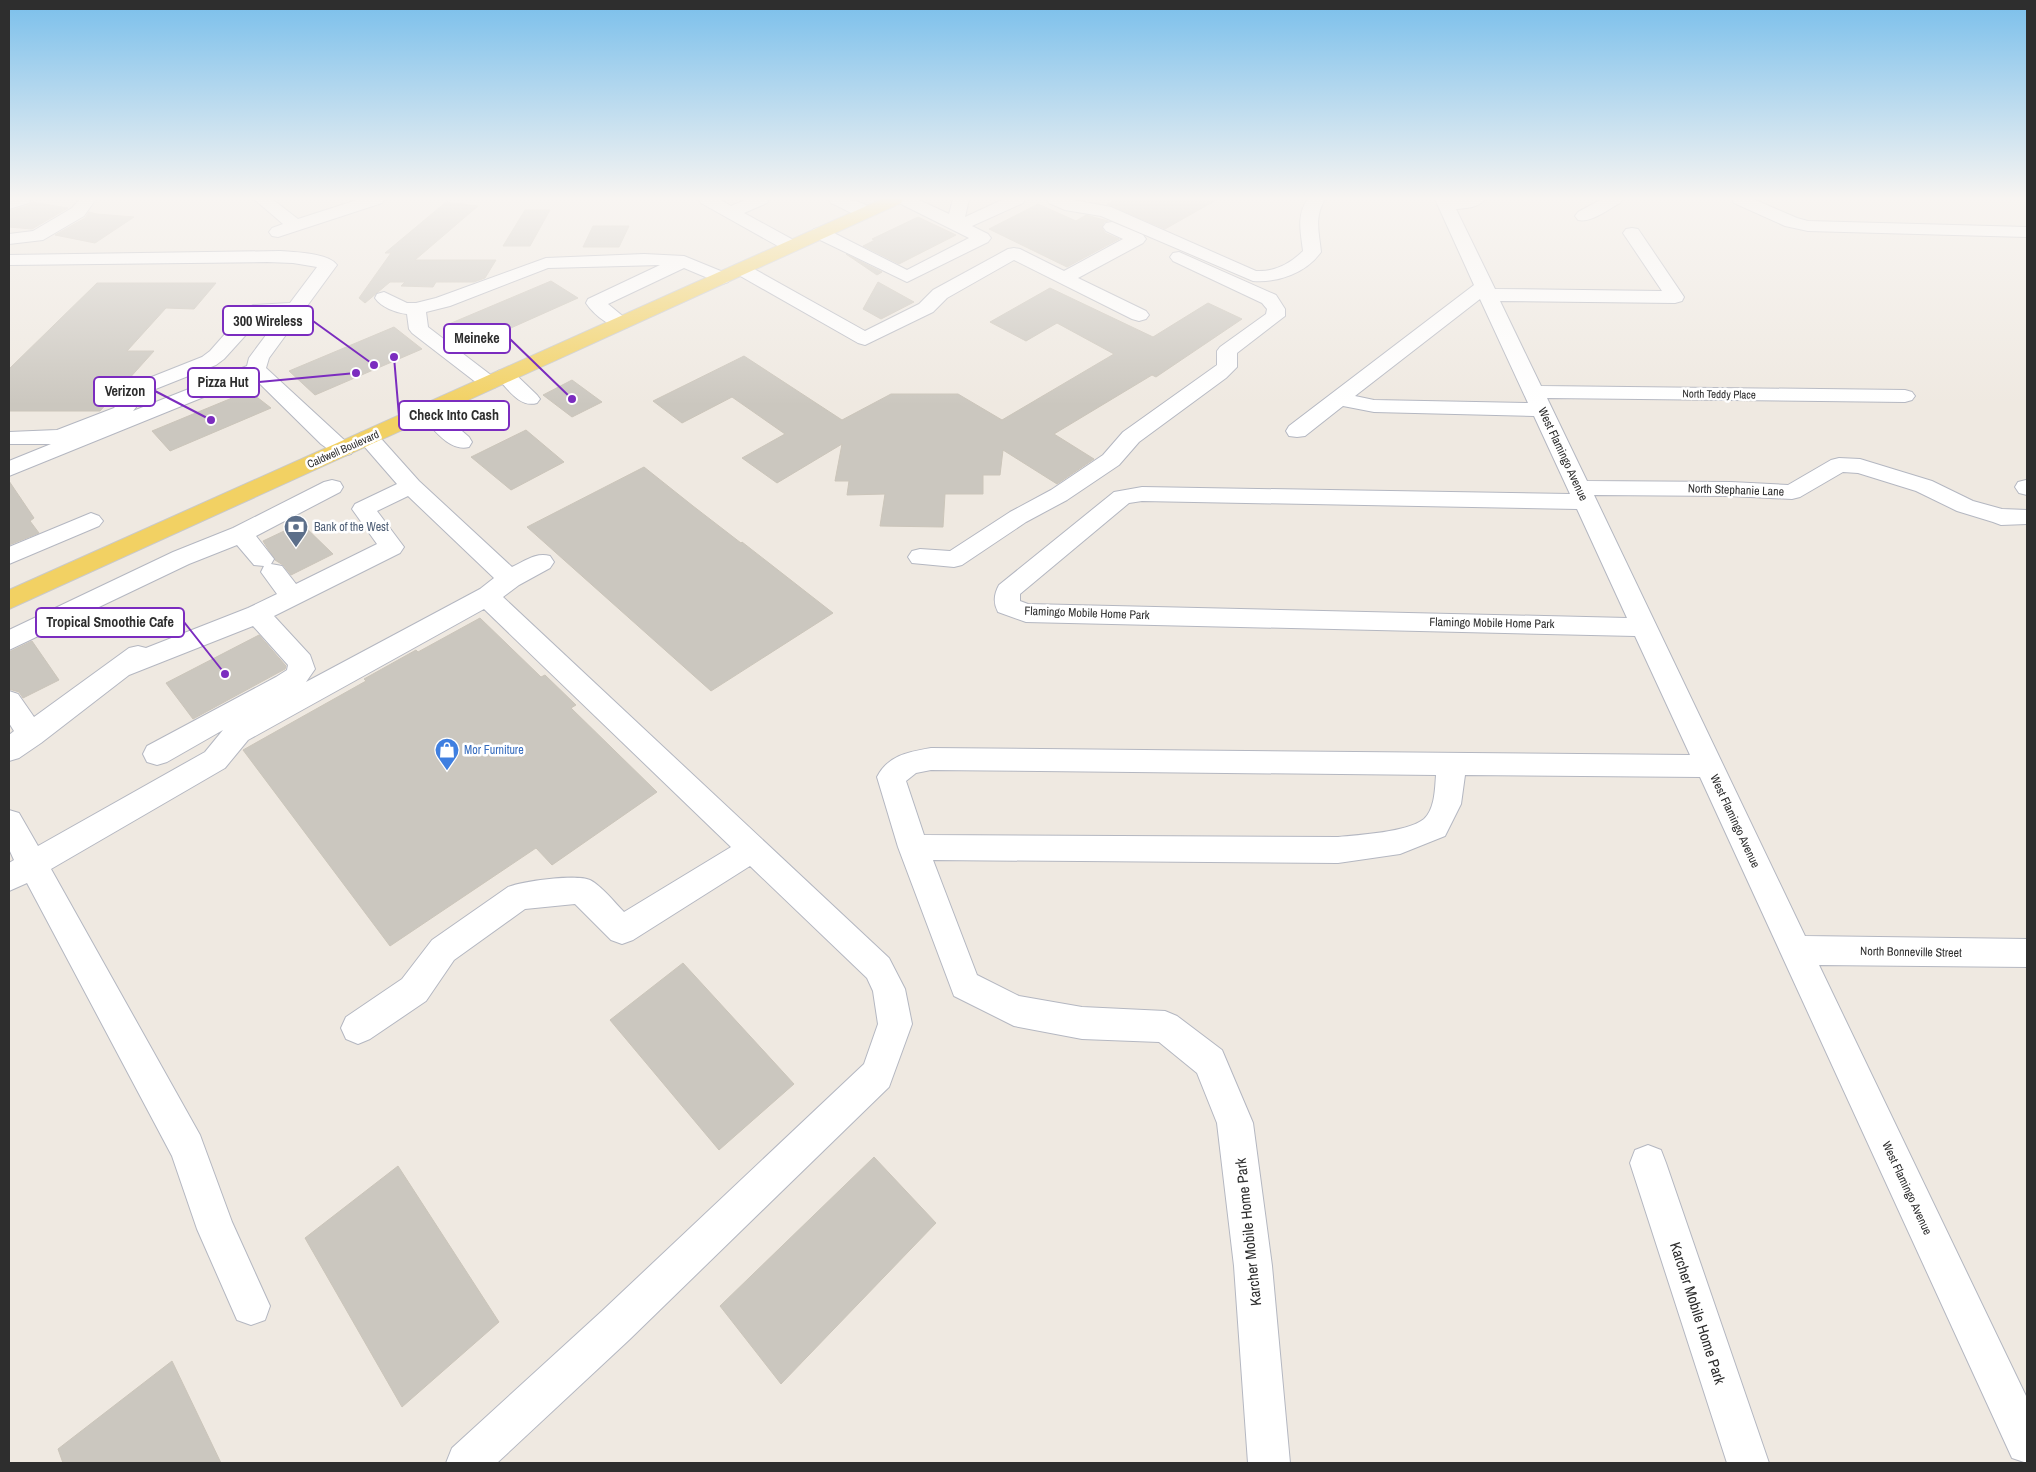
<svg xmlns="http://www.w3.org/2000/svg" width="2036" height="1472" font-family="'Archivo Narrow',sans-serif">
<style>
.building{fill:#cbc7bf;stroke:#cbc5ba}
.lines{fill:none;stroke-linecap:round;stroke-linejoin:round}
.minor-casing{stroke:#b4b7c1;stroke-width:2}
.major-casing{stroke:#c9c9c9;stroke-width:2}
.minor{fill:#fff;fill-rule:evenodd}
.major{fill:#f2d163;fill-rule:evenodd}
.labels{text-anchor:middle;dominant-baseline:central;stroke-width:5;stroke-linejoin:round;paint-order:stroke}
.far-street-label{font-size:11px;fill:#2e2e2e;stroke:#fff}
.street-label{font-size:12px;fill:#2e2e2e;stroke:#fff}
.service-label{font-size:12px;fill:#4e5e75;stroke:#fff;text-anchor:start}
.shop-label{font-size:12px;fill:#366cbe;stroke:#fff;text-anchor:start}
.near-street-label{font-size:15px;fill:#2e2e2e;stroke:#fff}
.leader{fill:none;stroke:#7b2cbf;stroke-width:2}
.callout-dot{fill:#7b2cbf;stroke:#fff;stroke-width:2}
.callout{fill:#fff;stroke:#7b2cbf;stroke-width:2}
.callout-label{font-size:14px;text-anchor:middle;font-weight:bold;fill:#2e2e2e}
</style>
<rect width="100%" height="100%" fill="#efe9e1"/>
<path class="building" d="M1118,199h100l-53,30 -58,-25z
M32,202l36,6 -36,21 -23,-2v-16l21,-6z
M446,202l32,4 -63,54h81l-11,18 -11,4h-38l-3,5 -32,-1 4,-4h-15l-25,21 -6,-5 32,-45h-6z
M1038,204l38,17 10,-6 22,6 -4,1 -2,6 3,5 14,6 -52,28 -78,-38z
M525,210h25l-20,36h-27z
M89,212l8,2 37,3 -39,26 -40,-8 30,-17z
M918,217l38,18 -57,29 -36,-18 12,-6 -3,-1z
M593,226h36l-10,21h-36z
M846,254l36,18 -5,3z
M551,281l27,17 -103,46 -26,-20z
M878,282l36,20 -33,17 -18,-10z
M97,283h119l-22,26 -28,-1 -39,43h27l-54,60h-91v-42z
M1050,288l103,49 55,-34 34,16 -86,58 -4,-2 -98,59 40,25 -37,25 -54,-34 -3,25h-17v19h-38l-2,33 -63,-1 5,-32 -38,1 2,-14h-14l7,-37 -65,39 -35,-25 43,-24 -53,-37 -50,26 -29,-22 91,-45 98,64 49,-26h67l44,26 112,-66 -57,-31 -31,18 -36,-19z
M394,327l28,22 -107,46 -26,-24z
M572,380l30,22 -30,15 -29,-22z
M249,391l22,17 -101,43 -18,-20z
M526,430l38,32 -53,28 -40,-33z
M644,467l49,39 48,37 1,-1 91,71 -122,78 -184,-164z
M9,481l25,37 -4,3 9,12 -30,12z
M301,523l32,31 -42,21 -8,-10 -8,-5 -12,-19z
M480,618l61,59 4,-2 31,30 -5,3 86,84 -105,73 -16,-17 -146,98 -147,-196 123,-69 -2,-2 52,-29 2,2z
M259,635l27,31 -1,3 -92,50 -27,-36z
M32,641l27,39 -36,18 -4,-6 -10,-3v-37z
M683,963l111,121 -75,66 -109,-130z
M874,1157l62,66 -155,161 -61,-78z
M398,1166l101,156 -97,85 -97,-169z
M172,1361l49,102h-158l-5,-14z"/>
<g class="lines">
<defs>
<path id="minor" d="M9,199h22l-2,4 -20,6z
M80,199h16l-12,17 -41,24 -34,4v-10l24,-3 39,-23z
M254,199h18l26,20 62,-20h24l-2,4 -104,34 -6,-1 -3,-4 3,-4 11,-4z
M699,199h20l12,7 16,-7h22l-2,4 -23,10 53,29 3,4 -3,4 -6,1 -6,-1 -84,-47z
M829,199c14,0 35,0 45,13l-3,4c-13,3 -28,-8 -40,-13z
M897,199h20l32,15 4,-15h16l-4,18 39,-18h21l-2,4 -51,23 16,8 3,4 -3,4 -81,40 -93,-45 -3,-4 3,-4 6,-1 6,1 81,41 62,-32 -70,-35z
M1047,199h21l43,8 145,64c18,1 34,-7 47,-20 -2,-18 -7,-36 5,-52h17c-11,19 -6,32 -4,53 -15,21 -43,31 -68,29l-152,-65 -36,-6 -16,-7z
M1435,199h50c-6,9 -19,9 -29,10l39,80 167,2 -39,-58 3,-4 6,-1 6,1 46,68 -2,4 -7,2 -175,-2 41,85 364,4 7,2 3,4 -3,4 -7,2 -358,-4 40,83 144,1 57,3 43,-25 8,-2 21,1 72,22 41,20 29,8 25,1v14l-26,1 -8,-3 -36,-11 -41,-20 -58,-18 -15,-1 -43,25 -8,2 -61,-3 -137,-1 211,441 222,3v28l-208,-2 208,433v65l-15,-5 -312,-681 -235,-2 -4,29 -16,32 -45,18 -62,9 -405,-3 44,115 42,21 63,11 83,4 12,5 45,34 31,73 19,143 18,197h-42l-14,-197 -17,-143 -20,-50 -38,-31 -77,-3 -68,-13 -60,-30 -56,-149 -21,-70c11,-22 32,-25 54,-29l759,7 -55,-119 -609,-14 -28,-10c-5,-9 -4,-18 1,-27l115,-93 28,-5 428,7 -36,-78 -160,-4 -31,-6 -38,30 -8,1 -8,-1 -3,-5 3,-5 185,-141zM1480,299l48,104 -154,-3 -19,-4zM1142,501l435,8 50,109 -599,-14 -8,-3v-7l109,-91zM931,770l505,5c-1,13 -1,34 -12,44 -16,13 -65,16 -86,18l-414,-2 -18,-54 10,-8z
M1602,199h20l-2,4c-12,6 -28,20 -42,17l-3,-4 3,-4z
M1732,199h21l44,19 11,3 219,6v10l-219,-6 -23,-5 -51,-23z
M1112,222l31,13 3,4 -3,4 -65,35 68,33 3,4 -3,4 -7,2 -7,-2 -118,-59 -67,38 -14,14 -68,33 -7,-2 -123,-70 -3,-4 3,-4 6,-1 6,1 118,66 54,-27 14,-14 75,-41 6,-1 6,1 44,22 59,-32 -17,-8 -3,-4 3,-4z
M280,251c14,1 49,2 57,14l-68,93 -3,10 88,81 -3,5 -8,2 -8,-2 -14,-10 -68,-67 -244,99v-15l42,-17h-42v-12l48,-2 57,-22 20,-24 68,-27 8,-6 38,-43 5,-3 37,-2 27,-36 -24,-4 -26,-1 -258,3v-10zM264,315h17l-32,43 -2,8 -114,45 15,-19 68,-27 8,-6z
M1179,252l97,43 9,14v7l-48,37v14l-11,11 -87,64 -20,23 -52,35 -41,22 -64,43 -8,2 -42,-4 -4,-6 4,-6 8,-2 30,2 60,-39 41,-22 52,-35 20,-23 94,-67v-14l3,-4 46,-33 1,-5 -5,-6 -89,-42 -3,-4 3,-4z
M644,254l40,2 44,18 3,4 -3,4 -6,2 -38,-16 -76,36 23,19 -3,4c-15,4 -34,-12 -42,-24l2,-4 72,-34 -112,3 -98,38 -24,6 2,15 68,52 3,4 -3,4 -7,2 -7,-2 -70,-54 -3,-4 -2,-15c-11,-1 -26,-7 -32,-16l2,-4 7,-2 23,11h9l20,-5 110,-40z
M505,369l7,2 25,24 3,4 -3,4c-17,5 -28,-13 -39,-24l-3,-4 3,-4z
M427,405l7,2 35,30 3,5 -3,5c-20,5 -36,-19 -49,-32l-4,-4 4,-4z
M368,431l8,2 43,48 93,86c13,-6 24,-15 38,-11l4,6 -4,6 -31,17 -16,12 386,361 16,31 7,35 -23,63 -259,252 -133,124h-51l6,-15 150,-137 262,-247 14,-40 -5,-33 -6,-13 -117,-112 -117,74 -11,4 -11,-4 -36,-36 -50,5 -71,51 -28,41 -56,38 -12,5 -12,-5 -5,-11 5,-11 56,-38 30,-39 76,-53c15,-6 68,-13 82,-7 12,6 24,22 34,32l107,-65 -247,-238 -236,131 -23,28 -174,101 149,266 32,87 38,84 -5,14 -14,5 -14,-5 -40,-91 -25,-73 -145,-273 -18,8v-28l5,-3 -5,-11v-39l10,3 19,33 167,-94 18,-22 -56,32 -10,3 -10,-3 -4,-8 4,-8 129,-69 11,-7 1,-5 -35,-39 -124,49 -88,68 -22,15 -10,3v-26l5,-4 -5,-8v-32l9,3 16,23 95,-69 9,-2 8,2 102,-40 29,-14 -16,-22 3,-6 -10,-1 -17,-20 -48,19 -180,86v-20l164,-78 60,-24 91,-46 8,-2 8,2 3,5 -3,5 -84,44 18,23 -3,5 11,2 14,18 81,-40 -25,-35 3,-5 42,-20 -40,-46 3,-5zM408,496l86,82 -14,11 -174,93 9,-13 -5,-14 -36,-39 126,-63 4,-6 -27,-36z
M2026,480h1v15l-8,-2 -4,-6 3,-5z
M91,513l8,3 4,5 -4,5 -90,38v-17z
M1648,1145l13,5 5,13 103,300h-42l-97,-300 5,-13z"/>
<path id="major" d="M882,199h21l-2,4 -892,406v-19z"/>
</defs>
<use href="#minor" class="minor-casing"/>
<use href="#major" class="major-casing"/>
<use href="#minor" class="minor"/>
<use href="#major" class="major"/>
</g>
<linearGradient id="sky" x2="0" y2="1"><stop stop-color="#7abfeb"/><stop offset="0.49" stop-color="#f8f5f2"/><stop offset="1" stop-color="#f8f5f2" stop-opacity="0"/></linearGradient>
<rect width="2036" height="405" fill="url(#sky)"/>
<defs>
<symbol id="bank-pin" viewBox="-11 -11 22 30"><path d="M0 17L-7.5 6A9.5 9.5 0 1 1 7.5 6Z" fill="#5c6f8a" stroke="#fff"/><path d="M-6-4H6V4H-6ZM0-2.3a2.3 2.3 0 1 0 0 4.6a2.3 2.3 0 1 0 0-4.6Z" fill="#fff"/></symbol>
<symbol id="shop-pin" viewBox="-11 -11 22 30"><path d="M0 17L-7.5 6A9.5 9.5 0 1 1 7.5 6Z" fill="#3f7fe0" stroke="#fff"/><path d="M-5-2.5h2.3a2.7 3.5 0 0 1 5.4 0H5L5.5 6h-11ZM-1.5-2.5h3a1.5 2.3 0 0 0-3 0Z" fill="#fff"/></symbol>
</defs>
<g fill-rule="evenodd">
<use href="#bank-pin" x="282" y="513" width="28" height="38"/>
<use href="#shop-pin" x="433" y="736" width="28" height="38"/>
</g>
<g class="labels">
<g class="far-street-label">
<text transform="translate(1719 394) rotate(1)">North Teddy Place</text>
<text transform="translate(343 449) rotate(-24)">Caldwell Boulevard</text>
</g>
<g class="street-label">
<text transform="translate(1563 454) rotate(65)">West Flamingo Avenue</text>
<text transform="translate(1736 490) rotate(2)">North Stephanie Lane</text>
<text transform="translate(1087 613) rotate(2)">Flamingo Mobile Home Park</text>
<text transform="translate(1492 623) rotate(1)">Flamingo Mobile Home Park</text>
<text transform="translate(1735 821) rotate(65)">West Flamingo Avenue</text>
<text transform="translate(1911 952) rotate(1)">North Bonneville Street</text>
<text transform="translate(1907 1188) rotate(65)">West Flamingo Avenue</text>
</g>
<g class="service-label">
<text x="314" y="527">Bank of the West</text>
</g>
<g class="shop-label">
<text x="464" y="750">Mor Furniture</text>
</g>
<g class="near-street-label">
<text transform="translate(1248 1232) rotate(-96)">Karcher Mobile Home Park</text>
<text transform="translate(1698 1313) rotate(72)">Karcher Mobile Home Park</text>
</g>
</g>
<path class="leader" d="M374 365L313 321M572 399L510 339M356 373L259 382M211 420L155 391M394 357L399 416M225 674L184 622"/>
<g class="callout-dot">
<circle cx="374" cy="365" r="5"/>
<circle cx="572" cy="399" r="5"/>
<circle cx="356" cy="373" r="5"/>
<circle cx="211" cy="420" r="5"/>
<circle cx="394" cy="357" r="5"/>
<circle cx="225" cy="674" r="5"/>
</g>
<g class="callout">
<rect x="223" y="306" width="90" height="29" rx="5"/>
<rect x="444" y="324" width="66" height="29" rx="5"/>
<rect x="188" y="368" width="71" height="29" rx="5"/>
<rect x="94" y="377" width="61" height="29" rx="5"/>
<rect x="399" y="401" width="110" height="29" rx="5"/>
<rect x="36" y="608" width="148" height="29" rx="5"/>
</g>
<g class="callout-label">
<text x="268" y="326">300 Wireless</text>
<text x="477" y="343">Meineke</text>
<text x="223" y="387">Pizza Hut</text>
<text x="125" y="396">Verizon</text>
<text x="454" y="420">Check Into Cash</text>
<text x="110" y="627">Tropical Smoothie Cafe</text>
</g>
<rect width="2036" height="1472" fill="none" stroke="#2e2e2e" stroke-width="20"/>
</svg>
